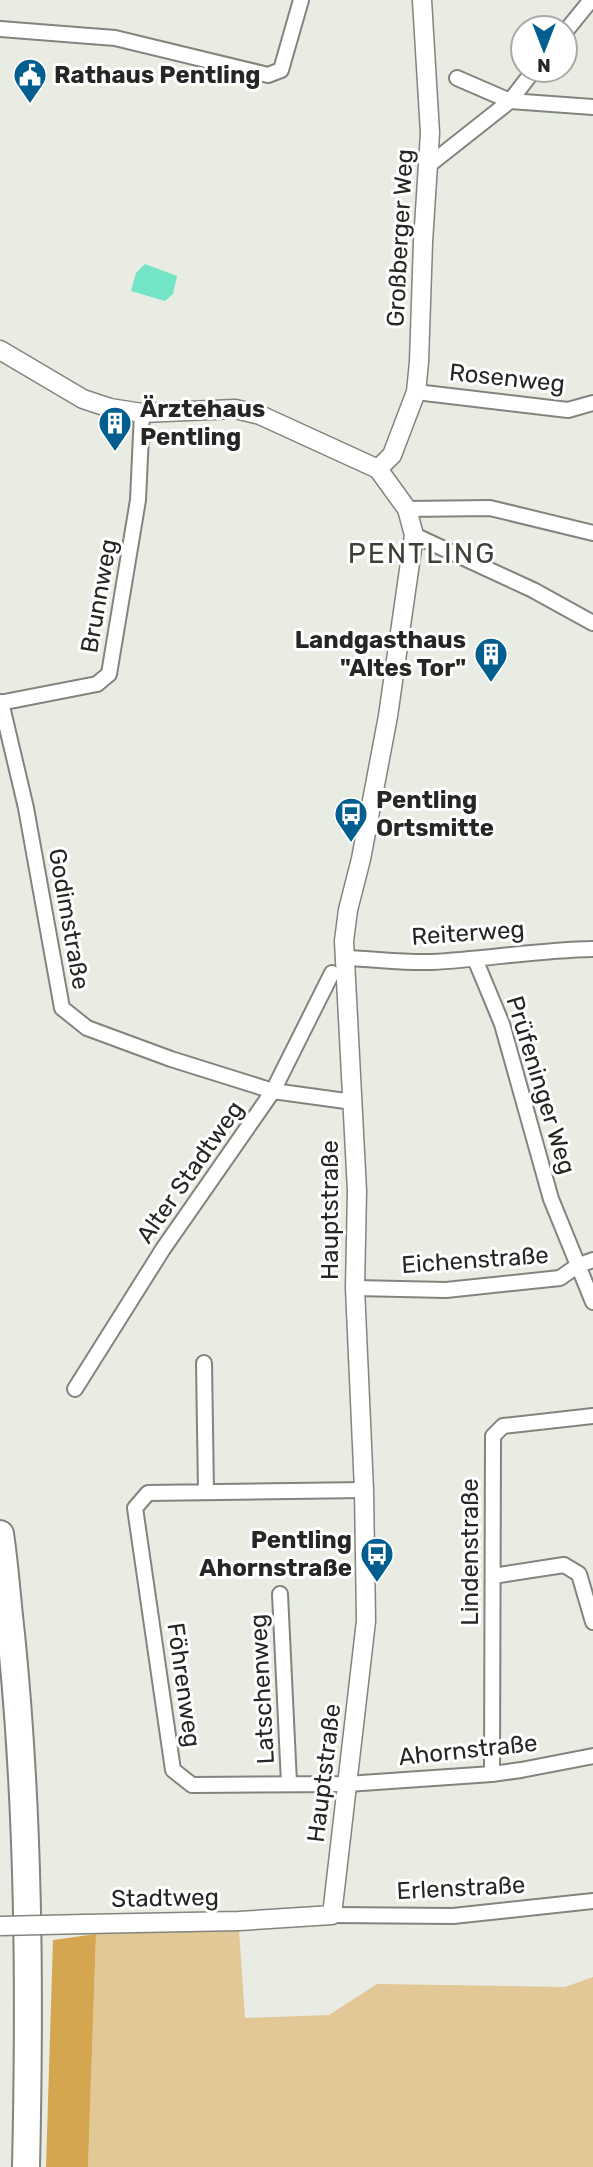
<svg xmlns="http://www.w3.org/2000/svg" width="593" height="2167" font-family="Rubik,sans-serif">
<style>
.green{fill:#e2c797}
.forest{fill:#d4a650}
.water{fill:#71e5c5}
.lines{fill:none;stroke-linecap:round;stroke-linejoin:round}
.minor-casing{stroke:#81857d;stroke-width:18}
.tertiary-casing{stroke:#81857d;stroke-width:21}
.motorway-casing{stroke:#81857d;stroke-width:30}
.minor{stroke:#fff;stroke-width:14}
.tertiary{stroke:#fff;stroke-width:18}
.motorway{stroke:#fff;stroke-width:26}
.tertiary-bridge-casing{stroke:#81857d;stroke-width:21;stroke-linecap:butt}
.tertiary-bridge{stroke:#fff;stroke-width:18}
.labels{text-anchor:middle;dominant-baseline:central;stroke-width:6;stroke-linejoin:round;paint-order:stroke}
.poi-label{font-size:24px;font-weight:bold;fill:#262724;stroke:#fff;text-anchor:start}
.street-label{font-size:24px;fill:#262724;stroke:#fff}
.quarter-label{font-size:28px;letter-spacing:2px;fill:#3c4038;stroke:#fff}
</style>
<rect width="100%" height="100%" fill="#e8ece3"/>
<path class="green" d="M239,1930l6,88 84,-3 48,-31 188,3 28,-10v190h-505l8,-233z"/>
<path class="forest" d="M96,1934l-8,233h-42l7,-227z"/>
<path class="water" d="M145,264l32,12 -4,18 -8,7 -34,-10 5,-18z"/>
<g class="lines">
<defs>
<path id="minor" d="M0,29l115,9 153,37 13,-5 20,-70
M565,32l26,-32
M457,78l53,23 83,6
M429,165l81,-64 24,-31
M416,392l152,18 25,-7
M407,509l83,-1 103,25
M414,535l119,55 60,33
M1,702l25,106 36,200 25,20 84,31 102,32 80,11
M0,703l97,-19 12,-10 29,-174 4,-87
M347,958c28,1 57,5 85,4 54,-3 107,-12 161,-13
M475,959l27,65 49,175 42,103
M355,1288l91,2 114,-12 17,-12 16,-6
M204,1363l2,129
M75,1389l88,-140 110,-158 59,-118
M364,1490l-216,3 -13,15 38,262 19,15 155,-1 145,-10 29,-4 72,-14
M493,1576l71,-11 15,9 14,48
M280,1594l9,189
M492,1774l1,-338 10,-10 90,-10
M332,1915l121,1 140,-15"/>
<path id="tertiary" d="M0,350l83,49 27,9 32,5 93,-4 25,6 118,54 29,40 7,26 -26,181 -27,143 -13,51 -4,31 13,250 -2,97 9,202 2,131 -34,294 -93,6 -154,3
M378,469l14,-14 24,-63 3,-30 4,-120 7,-109 -8,-133"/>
<path id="motorway" d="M0,1534c5,33 7,67 11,100 18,178 19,355 15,533"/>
</defs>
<use href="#minor" class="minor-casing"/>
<use href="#tertiary" class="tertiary-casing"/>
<use href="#motorway" class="motorway-casing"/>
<use href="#minor" class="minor"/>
<use href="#tertiary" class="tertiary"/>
<use href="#motorway" class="motorway"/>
<defs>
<path id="tertiary-bridge" d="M0,1926l85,-2"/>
</defs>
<use href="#tertiary-bridge" class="tertiary-bridge-casing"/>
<use href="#tertiary-bridge" class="tertiary-bridge"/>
</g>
<defs>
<symbol id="civic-pin" viewBox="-11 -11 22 30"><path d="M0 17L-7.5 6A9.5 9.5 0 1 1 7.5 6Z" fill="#025e8f" stroke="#fff"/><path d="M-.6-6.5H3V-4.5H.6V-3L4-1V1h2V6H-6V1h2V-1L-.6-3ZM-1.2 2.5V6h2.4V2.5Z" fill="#fff"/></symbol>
<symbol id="building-pin" viewBox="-11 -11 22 30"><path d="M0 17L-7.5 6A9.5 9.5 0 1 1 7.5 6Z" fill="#025e8f" stroke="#fff"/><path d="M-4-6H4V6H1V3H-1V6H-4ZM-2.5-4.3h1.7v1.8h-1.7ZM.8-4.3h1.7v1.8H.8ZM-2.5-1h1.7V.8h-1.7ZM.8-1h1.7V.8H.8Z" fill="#fff"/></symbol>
<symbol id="bus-pin" viewBox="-11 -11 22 30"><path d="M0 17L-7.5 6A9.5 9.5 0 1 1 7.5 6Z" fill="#025e8f" stroke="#fff"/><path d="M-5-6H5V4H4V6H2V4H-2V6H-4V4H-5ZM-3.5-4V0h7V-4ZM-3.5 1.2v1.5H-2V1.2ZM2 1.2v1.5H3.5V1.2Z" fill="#fff"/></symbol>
</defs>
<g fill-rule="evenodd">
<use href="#civic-pin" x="11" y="56" width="38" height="52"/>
<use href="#building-pin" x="96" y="404" width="38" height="52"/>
<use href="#building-pin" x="472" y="635" width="38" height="52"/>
<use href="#bus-pin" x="332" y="795" width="38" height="52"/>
<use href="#bus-pin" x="358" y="1535" width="38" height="52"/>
</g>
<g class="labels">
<g class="poi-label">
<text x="54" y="75">Rathaus Pentling</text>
<text x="140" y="409">Ärztehaus<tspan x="140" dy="28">Pentling</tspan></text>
<text x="466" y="640" text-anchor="end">Landgasthaus<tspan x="466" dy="28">"Altes Tor"</tspan></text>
<text x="376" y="800">Pentling<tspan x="376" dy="28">Ortsmitte</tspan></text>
<text x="352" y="1540" text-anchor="end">Pentling<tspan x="352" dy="28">Ahornstraße</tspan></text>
</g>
<g class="street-label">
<text transform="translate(400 238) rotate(-87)">Großberger Weg</text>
<text transform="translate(507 378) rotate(6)">Rosenweg</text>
<text transform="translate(99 596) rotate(-80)">Brunnweg</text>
<text transform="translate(69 919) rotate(80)">Godimstraße</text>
<text transform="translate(468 933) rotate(-4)">Reiterweg</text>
<text transform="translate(541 1085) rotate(73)">Prüfeninger Weg</text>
<text transform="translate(190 1172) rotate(-55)">Alter Stadtweg</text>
<text transform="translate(330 1210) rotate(-90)">Hauptstraße</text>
<text transform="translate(475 1260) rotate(-4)">Eichenstraße</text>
<text transform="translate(470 1552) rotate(-90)">Lindenstraße</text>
<text transform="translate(184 1685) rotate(82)">Föhrenweg</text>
<text transform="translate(262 1689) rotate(-93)">Latschenweg</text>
<text transform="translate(468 1750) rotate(-6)">Ahornstraße</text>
<text transform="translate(324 1773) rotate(-83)">Hauptstraße</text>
<text transform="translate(461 1888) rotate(-3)">Erlenstraße</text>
<text transform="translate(165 1898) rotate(-1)">Stadtweg</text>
</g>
<g class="quarter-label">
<text x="422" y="553">PENTLING</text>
</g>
</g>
<g transform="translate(544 49) rotate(180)"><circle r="33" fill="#ffffff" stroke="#a8a9a7" stroke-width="2"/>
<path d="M0-5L12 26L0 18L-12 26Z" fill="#025e8f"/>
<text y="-10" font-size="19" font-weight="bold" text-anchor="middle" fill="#262724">N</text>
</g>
</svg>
